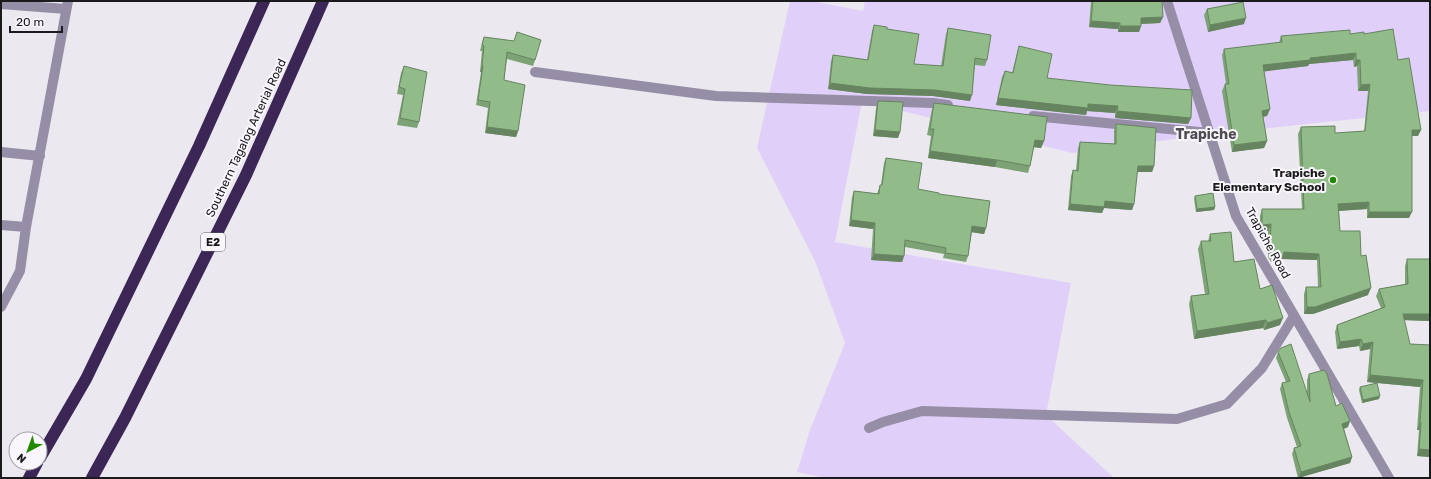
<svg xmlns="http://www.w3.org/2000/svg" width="1431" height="479" font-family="Rubik,sans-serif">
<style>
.green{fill:#e0d0f9}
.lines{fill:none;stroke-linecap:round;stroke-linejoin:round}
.minor{stroke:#968da6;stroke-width:10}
.highway{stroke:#3b2656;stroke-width:12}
.wall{fill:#7da276}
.shaded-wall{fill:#668460}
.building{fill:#91bc89;stroke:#668460}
.poi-dot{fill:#218800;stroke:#f9f7fc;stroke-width:1.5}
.labels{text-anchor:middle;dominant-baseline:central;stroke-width:4;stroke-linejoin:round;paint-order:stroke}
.shield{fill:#f9f7fc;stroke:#5e5c5f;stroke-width:1}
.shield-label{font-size:11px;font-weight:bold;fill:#1b1a1c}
.street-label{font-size:12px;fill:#1b1a1c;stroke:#f9f7fc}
.poi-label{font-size:12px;font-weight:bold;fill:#1b1a1c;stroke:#f9f7fc;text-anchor:end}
.quarter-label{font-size:14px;font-weight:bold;fill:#4f4d52;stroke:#f9f7fc}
</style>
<rect width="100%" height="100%" fill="#ebe9ef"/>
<path class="green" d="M790,1h22l51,10 2,-10h565v110l-226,24 -132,18 -210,-52 -27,141 236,41 -25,132 67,62v1h-289l-27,-6 13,-42 35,-87 -30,-82 -58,-113z"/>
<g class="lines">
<path class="minor" d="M1167,1l69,215 153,262
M1,4l65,5
M535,72l181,24 217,7 15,2
M1033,116l177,17
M1,152l39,4
M1,225l25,2
M1,307l19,-36 6,-44 42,-226
M869,428l14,-6 39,-11 255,8 50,-15 35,-36 32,-52"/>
<path class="highway" d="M40,458l46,-79 113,-233 65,-145
M29,478l8,-15
M92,478l33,-60 121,-243 77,-174"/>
</g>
<path class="wall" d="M1091,1h71l1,16 -3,6 -19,1v2l-2,6h-21v-3l-29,-2z
M1207,9l37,15 -36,8 -4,-17z
M874,25l13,4 27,35 27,2 5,-32 2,-6 39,32 -2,6 -10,-1 -5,36 -37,-5 -66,-2 -39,-5 3,-28 2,-6 34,5 5,-29z
M517,32l18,28 -2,6 -26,-7 -3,21 14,51 -2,6 -31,-4 3,-25 -12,-3 5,-33h-1l2,-21h-2l2,-8 2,-6 30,4z
M1364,34l34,26 20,76h-6l-3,82h-42v-9l-28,2 1,20 21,25 7,39 -55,19h-9v-20l2,-7h12l-1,-27 -35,-1 -1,3h-10l-3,-5v-26h-8v-15l2,-7h40l-4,-75 3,-7 34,6 29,-1 4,-41h-10l-1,-25 -3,1 -1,-7 -44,4 -1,2 -44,5 6,38 -3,7 -4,1 4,24 -3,7 -32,4 -10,-61 3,-7h1l-4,-29 2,-6 55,-6 2,-7z
M1019,46l28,32 144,40 -3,6 -73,-6v-5l-28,-2 -1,4 -90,-10 6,-28 3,-6 7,2 5,-20z
M404,66l15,56 -2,6 -20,-3 6,-30 -6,-1 4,-21z
M878,101l22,31 -2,6 -25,-2 3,-28z
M934,103l110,38 -3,7 -7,-1 -4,19 -2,7 -33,-6 -67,-9 3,-22 -4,-1 5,-26z
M1116,124l38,42 -2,6h-15l-3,32 -2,6 -28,-2 -2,5 -34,-3 3,-34 2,-6h3l2,-22 2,-6 34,2v-13z
M886,158l32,31 21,5 47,34 -2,6 -12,-2 -4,24 -2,6 -23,-4 1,-4 -39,-7 -1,9 -2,6 -31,-2 2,-31 -24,-3 3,-29 2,-6 23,3 3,-9h1l3,-22z
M1195,196l20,11 -1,3 -18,2 -2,-13z
M1210,234l24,28 26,27 20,36 -16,5 -1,-2 -69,11 -5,-35 2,-8 14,-2 -7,-45 3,-8h7z
M1407,259h23v62l-26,-1 6,24 20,1v112l-13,-1 2,-26h-2l3,-43 -53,-5 3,-33 -10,2 -1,-5 -22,3 -2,-17 2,-7 44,-17 -5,-12 3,-7 26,-5v-18z
M1278,352l29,42v-14l2,-6 27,32 12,21 -4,2 8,28 -2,6 -52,15 -6,-24 2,-6 3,-1 -10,-29 -7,-29 2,-6 4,-1 -10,-24z
M1360,387l19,12 -17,4 -3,-13z"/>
<path class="shaded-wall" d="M1163,17l-3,6 -21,1 2,-6z
M1246,18l-2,6 -36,8 2,-7z
M1091,21l29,2 -2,6 -29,-2z
M1120,26h21l-2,6h-21z
M1356,53l-3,7 -44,4 -1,2 -47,6 2,-7 47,-7z
M1356,60h4l-3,6 -3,1z
M482,66h1l-2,6h-1z
M830,83l105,7 37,5 -2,6 -37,-5 -66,-2 -39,-5z
M1370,84l-2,7h-10l3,-6z
M998,98l120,8 -3,7 -28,-2 -1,4 -90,-10z
M1270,109l-3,7 -7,1 2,-6z
M1117,111l74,7 -3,6 -73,-6z
M487,127l31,4 -2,6 -31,-4z
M875,130l25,2 -2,6 -25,-2z
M1412,130h9l-3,6h-8z
M1035,140l9,1 -3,7 -9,-1z
M1267,141l-3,7 -32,4 2,-7z
M930,151l67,9 -2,7 -67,-9z
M1138,166h16l-2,6h-16z
M1105,201l29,3 -2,6 -28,-2 -2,5 -34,-3 2,-6z
M1369,202l-2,7 -31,2 2,-7z
M1215,207l-1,3 -18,2 1,-3z
M1369,212h43l-3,6h-42z
M851,220l24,3 -2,6 -24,-3z
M1271,224l-3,7h-8l2,-6z
M972,226l14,2 -2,6 -14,-2z
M1284,252l35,2 -2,6 -35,-1 -1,3h-10l2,-6z
M874,254l30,2 -2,6 -31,-2z
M1371,288l-3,7 -55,19h-9l3,-7z
M1403,314h27v7l-30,-1z
M1283,318l-3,7 -16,5 3,-7z
M1266,320l-3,8 -69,11 3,-8z
M1361,339l-2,7 -22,3 3,-7z
M1373,342l-3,7 -10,2 3,-7z
M1370,375l53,5 -3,7 -53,-5z
M1380,396l-1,3 -17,4 1,-3z
M1350,421l-2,6 -8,3 2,-6z
M1420,423h1l-2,7h-2z
M1419,449l11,1v7l-13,-1z
M1352,457l-2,6 -52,15 3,-6z"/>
<path class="building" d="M1093,1h69l1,16 -22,1v8h-21v-3l-29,-2z
M1243,2l3,16 -36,7 -3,-16z
M874,25l13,2v2l32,5 -5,30 29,2 5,-38 43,7 -4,25 -12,-2 -3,37 -37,-5 -65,-2 -40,-5 3,-28 35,5z
M1393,29l5,31 11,-2 12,72h-9v82h-43v-10l-31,2 2,27h20l1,25 5,-1 5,33 -56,19h-8l-1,-20h15l-2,-33 -35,-2 -1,4h-10l-3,-5 1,-27 -9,1v-16h42l-3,-82 34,-1v7l30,-2 5,-47 -9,1 -1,-25h-4v-7l-46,5v2l-47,5 7,44 -8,2 5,30 -33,4 -9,-61h4l-5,-35 58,-7 -1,-6 69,-6v4l14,-2v2z
M517,32l24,8 -6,20 -28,-8 -3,28 21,5 -7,46 -31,-4 3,-25 -12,-2 5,-34h-1l2,-20 -2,-1 2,-8 30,4z
M1019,46l33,8 -5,24 63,7 82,5 -1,28 -74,-7 1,-5 -30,-2v4l-90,-10 7,-27 8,2z
M404,66l23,6 -8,50 -19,-4 5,-29 -6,-2z
M878,101l25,1 -3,30 -25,-2z
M934,103l113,14 -3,24 -9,-1 -5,26 -33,-6 -67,-9 4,-22h-4z
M1116,124l40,4 -2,38h-16l-4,38 -29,-3 -1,6 -34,-3 3,-34 5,1 2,-29 36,2z
M886,158l36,5 -4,26 21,4v1l51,7 -4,27 -14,-2 -4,30 -23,-3 1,-5 -41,-8 -1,16 -30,-2 1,-31 -24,-3 3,-29 25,3 1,-9h2z
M1213,193l2,14 -18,2 -2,-13z
M1231,232l3,30 20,-3 6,30 12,-4 11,33 -16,5 -1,-3 -69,11 -6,-35 18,-2 -8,-53h10l-1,-7z
M1407,259h23v55h-27l7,30 20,1v105l-11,-1 2,-26h-1l3,-43 -53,-5 3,-33 -10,2 -2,-5 -21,3 -3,-17 48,-18 -6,-18 29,-5z
M1291,344l19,58 -1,-28 15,-4 3,4 9,32 6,-3 8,18 -8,3 10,33 -51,15 -7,-24 7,-2 -12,-34 -7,-29 8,-2 -12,-29 3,-4z
M1377,383l3,13 -17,4 -3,-13z"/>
<circle class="poi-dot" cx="1333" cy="180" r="4"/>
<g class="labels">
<rect class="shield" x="201" y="233" width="24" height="18" rx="3"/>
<g class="shield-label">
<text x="213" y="242">E2</text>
</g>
<g class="street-label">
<text transform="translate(246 138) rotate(-65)">Southern Tagalog Arterial Road</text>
<text transform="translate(1268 243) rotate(61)">Trapiche Road</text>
</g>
<g class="poi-label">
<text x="1325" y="173">Trapiche<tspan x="1325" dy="14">Elementary School</tspan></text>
</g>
<g class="quarter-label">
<text x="1206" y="134">Trapiche</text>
</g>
</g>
<rect width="1431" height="479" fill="none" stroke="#1b1a1c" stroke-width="4"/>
<g transform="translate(28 451) rotate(221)"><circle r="19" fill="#f9f7fc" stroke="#a09fa2"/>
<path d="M0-3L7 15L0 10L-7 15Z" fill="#218800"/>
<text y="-6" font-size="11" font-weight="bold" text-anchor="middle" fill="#1b1a1c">N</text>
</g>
<path d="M10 26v6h52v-6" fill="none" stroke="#1b1a1c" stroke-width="2"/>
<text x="16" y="26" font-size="12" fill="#1b1a1c" stroke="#f9f7fc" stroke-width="3" paint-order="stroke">20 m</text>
</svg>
